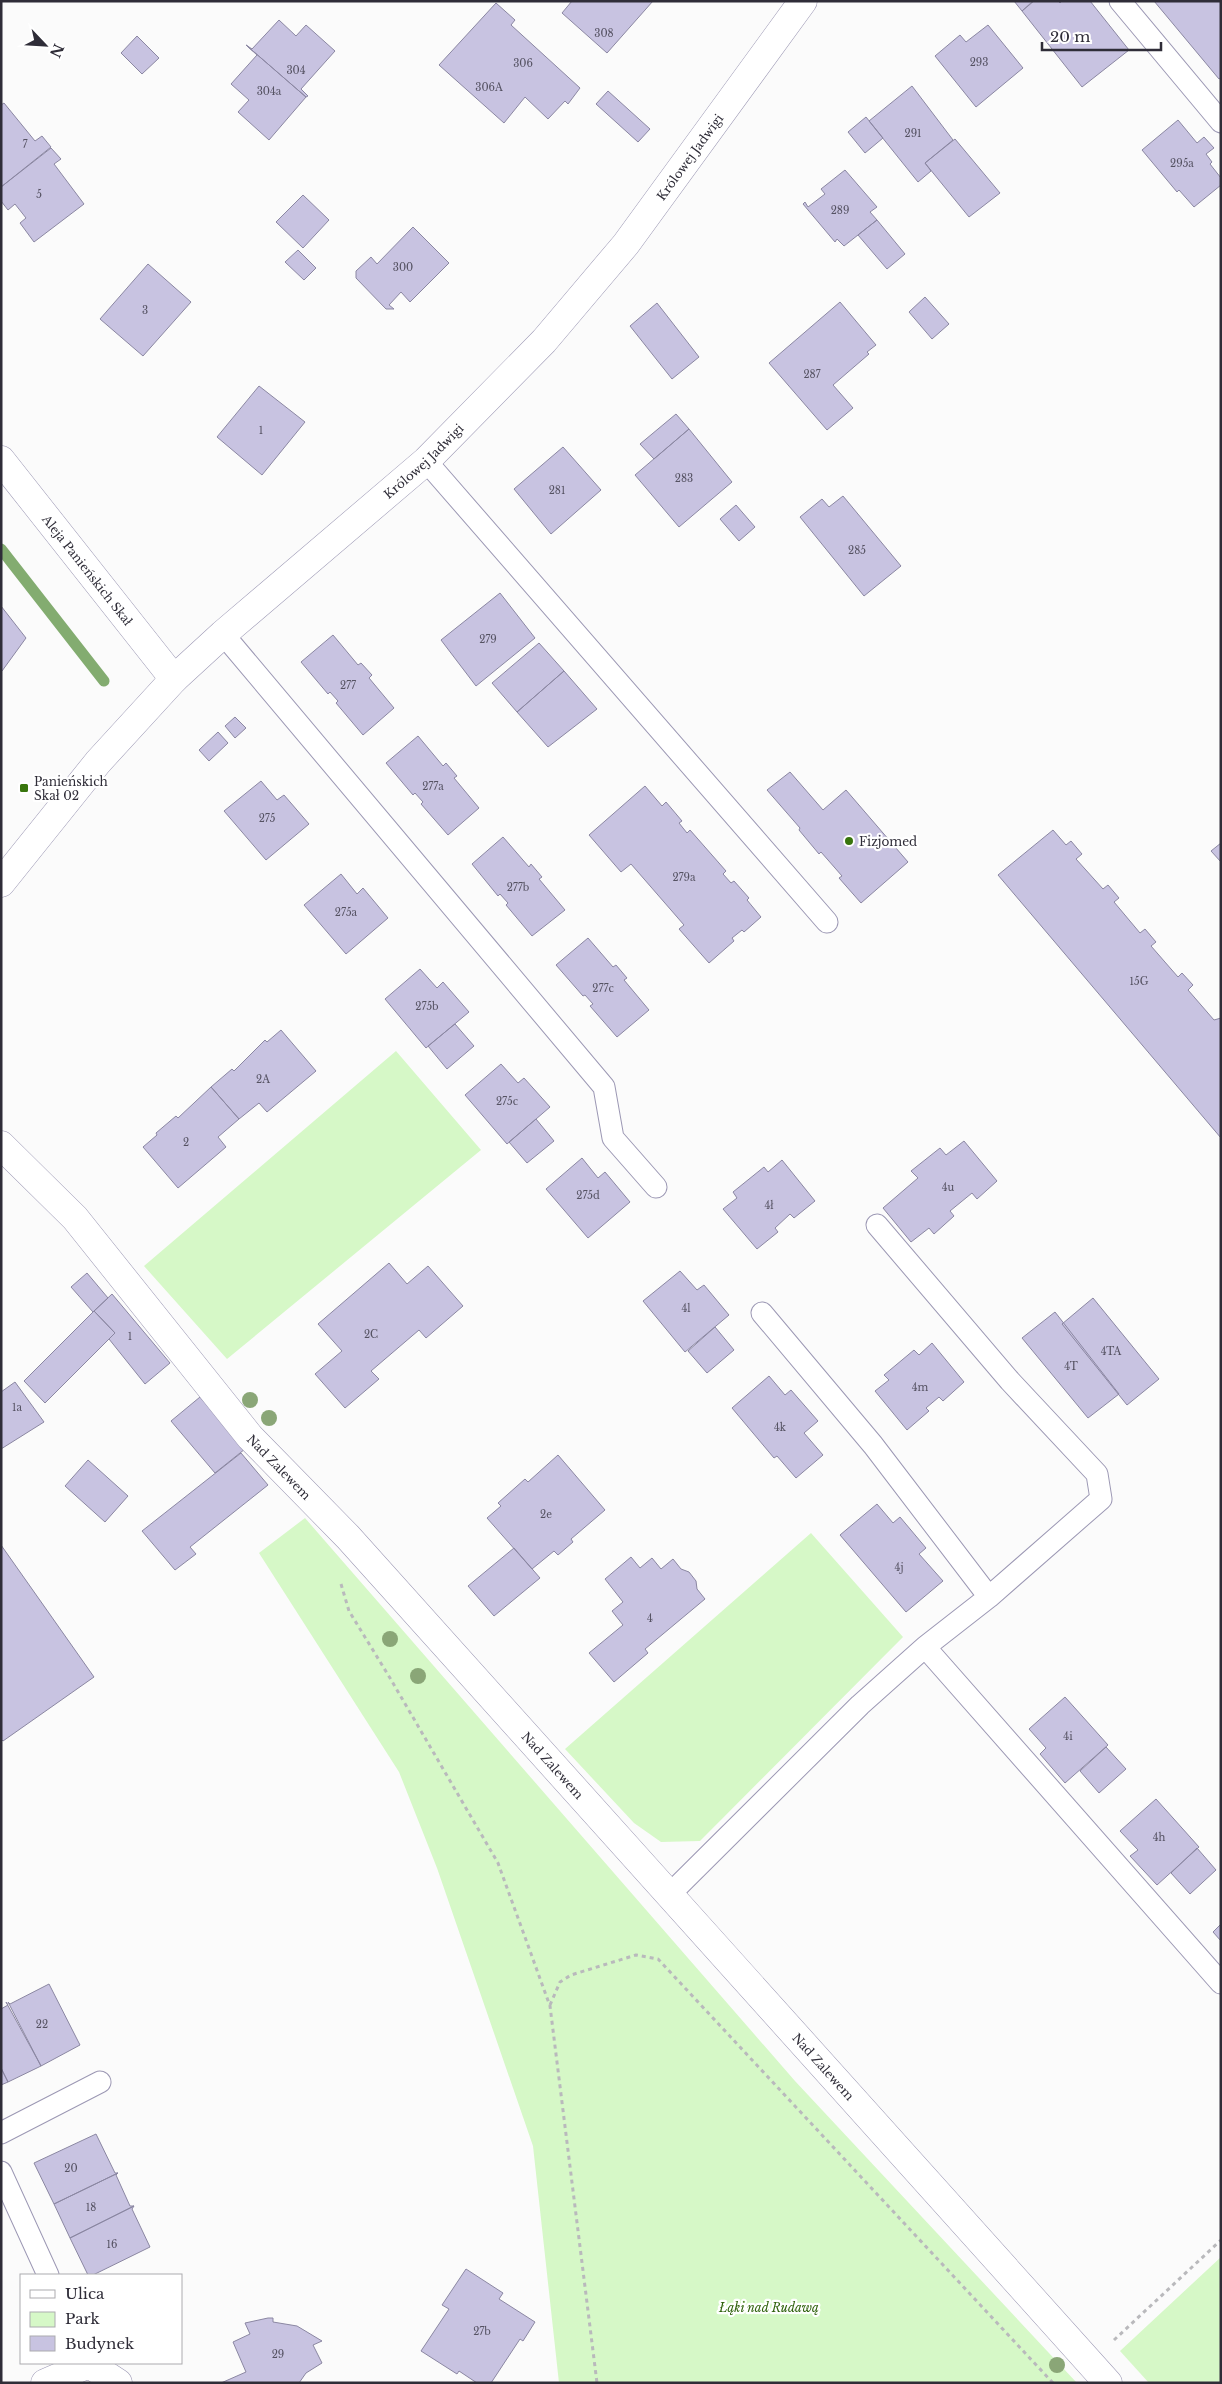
<svg xmlns="http://www.w3.org/2000/svg" width="1222" height="2384" font-family="'Libre Baskerville',serif">
<style>
.green{fill:#d6f8c7}
.lines{fill:none;stroke-linecap:round;stroke-linejoin:round}
.stream{stroke:#83ac70;stroke-width:11}
.building{fill:#c8c3e1;stroke:#8b87a2}
.lane-casing{stroke:#9c98b4;stroke-width:23}
.street-casing{stroke:#9c98b4;stroke-width:29}
.secondary-casing{stroke:#9c98b4;stroke-width:29}
.path{stroke:#b9b9bc;stroke-width:3;stroke-dasharray:4 4;stroke-linecap:butt}
.lane{stroke:#fff;stroke-width:21}
.street{stroke:#fff;stroke-width:28}
.secondary{stroke:#fff;stroke-width:28}
.tree{fill:#8aa677}
.poi-dot{fill:#38750d;stroke:#fff;stroke-width:2}
.labels{text-anchor:middle;dominant-baseline:central;stroke-width:4.5;stroke-linejoin:round;paint-order:stroke}
.number-label{font-size:10px;fill:#555262}
.street-label{font-size:12px;fill:#2f2d38;stroke:#fff}
.poi-label{font-size:12px;fill:#2f2d38;stroke:#fff;text-anchor:start}
.park-label{font-size:12px;font-style:italic;fill:#2e610b;stroke:#fff}
</style>
<rect width="100%" height="100%" fill="#fbfbfb"/>
<path class="green" d="M396,1051l85,99 -254,209 -83,-93z
M305,1518l490,563 282,302h-518l-26,-237 -96,-278 -38,-96 -140,-219z
M811,1533l92,104 -203,204 -39,1 -27,-19 -69,-74z
M1221,2257v126h-72l-29,-32z"/>
<g class="lines">
<path class="stream" d="M1,549l103,132"/>
</g>
<path class="building" d="M572,1h81l-46,52 -45,-40z
M1014,1h19l-11,10z
M1034,1h24l2,2 2,-2h28l39,49 -47,37 -60,-76z
M1154,1h67v77l-2,1z
M496,3l19,17 -4,5 69,63 -12,16 -3,-3 -17,18 -23,-22 -21,26 -65,-58z
M279,20l17,16 10,-11 29,26 -34,38 7,7 -2,1 -60,-52 6,4z
M988,25l35,43 -47,39 -41,-51 25,-21 6,7z
M137,36l22,22 -17,16 -21,-21z
M246,45l60,52 -37,43 -31,-28 11,-12 -18,-16 26,-29z
M912,86l41,54 -28,23 6,8 -13,11 -49,-61z
M608,91l42,38 -12,13 -42,-38z
M4,103l31,38 7,-5 9,11 -50,40v-82z
M866,117l17,21 -18,15 -17,-21z
M1178,120l19,23 7,-6 10,11 -8,6 6,8 -2,2 11,14v7l-27,22 -15,-17 -2,2 -35,-42z
M955,139l45,54 -31,24 -44,-54z
M51,148l10,11 -7,5 30,40 -50,38 -14,-19 6,-5 -11,-14 -7,6 -7,-9v-14z
M845,170l32,37 -7,5 7,8 -33,26 -7,-7 -2,3 -32,-38 2,-2 3,5 17,-13 -4,-5z
M303,195l26,25 -26,28 -27,-26z
M877,220l28,34 -18,15 -29,-34z
M413,227l36,36 -39,39 -9,-10 -12,13 5,4h-8l-30,-31v-7l15,-14 6,7z
M298,250l18,18 -12,12 -19,-18z
M148,264l43,38 -48,54 -43,-37z
M925,297l24,27 -17,15 -23,-27z
M840,302l36,43 -9,7 2,2 -36,31 20,23 -26,22 -58,-67z
M657,303l42,54 -27,22 -42,-53z
M259,386l46,36 -43,53 -45,-38z
M676,414l13,15 -35,30 -14,-15z
M689,429l43,53 -53,45 -44,-52z
M563,447l38,43 -50,44 -37,-45z
M843,496l58,70 -37,30 -64,-79 22,-18 7,8z
M736,505l19,22 -16,14 -19,-22z
M500,593l35,45 -59,48 -35,-46z
M1,606l25,32 -24,33 -1,-1z
M333,635l25,30 3,-2 11,12 -3,3 25,30 -31,27 -27,-32 2,-2 -8,-9 -2,2 -27,-32z
M539,643l25,28 -47,41 -25,-29z
M564,671l33,38 -49,38 -31,-35z
M235,717l11,11 -11,10 -10,-12z
M218,732l10,11 -19,18 -10,-11z
M418,736l25,30 3,-3 11,13 -3,2 25,30 -31,27 -27,-31 2,-2 -8,-9 -2,2 -27,-32z
M790,772l33,38 23,-20 62,72 -47,41 -22,-25 3,-2 -21,-24 -2,2 -20,-24 1,-2 -33,-38z
M261,781l16,19 7,-5 25,29 -43,36 -42,-49z
M645,786l17,20 4,-4 16,19 -3,2 8,10 3,-3 36,41 -3,3 8,9 3,-2 15,17 -2,2 14,17 -17,15 -2,-2 -10,8 2,3 -25,22 -30,-34 5,-4 -53,-61 -10,8 -32,-37z
M1053,830l13,15 5,-4 11,13 -6,5 27,30 5,-4 11,13 -5,4 26,31 5,-4 11,13 -5,4 27,31 4,-4 11,12 -5,5 26,30 7,-2v120l-223,-263z
M503,837l26,30 2,-3 11,13 -3,2 26,31 -33,26 -26,-31 2,-2 -8,-9 -2,2 -26,-32z
M1221,843v19l-10,-11z
M341,874l16,20 6,-6 25,30 -42,36 -42,-49z
M588,938l25,29 3,-2 11,13 -3,2 25,30 -32,27 -27,-31 3,-2 -8,-9 -2,1 -27,-31z
M420,969l17,19 6,-6 26,30 -43,36 -41,-49z
M455,1024l19,22 -27,23 -19,-23z
M281,1030l35,41 -49,41 -8,-9 -20,16 -28,-32 21,-18 2,2 31,-31 2,2z
M501,1064l17,19 6,-5 26,29 -43,37 -42,-49z
M211,1087l28,32 -21,18 8,10 -48,41 -35,-41 14,-12 -1,-2 20,-17 2,2z
M536,1119l18,22 -27,22 -18,-21z
M964,1141l33,40 -20,18 -5,-6 -22,18 4,5 -20,18 -5,-6 -18,14 -28,-34 35,-30 -7,-7 29,-23 6,7z
M582,1158l16,20 7,-6 25,30 -42,36 -42,-49z
M782,1160l33,41 -21,17 -4,-4 -15,14 3,4 -21,17 -34,-40 14,-11 -4,-6 31,-25 4,5z
M389,1263l18,21 21,-18 35,40 -37,32 -7,-8 -48,41 8,8 -34,29 -30,-34 27,-23 -24,-27z
M680,1271l17,19 7,-5 25,30 -44,37 -42,-51z
M87,1273l21,25 -15,14 -22,-25z
M112,1294l58,69 -25,21 -36,-45 6,-6 -21,-22z
M1093,1298l66,81 -32,26 -65,-81z
M94,1311l21,22 -70,70 -21,-22z
M1055,1312l64,82 -31,24 -66,-80z
M715,1327l19,23 -27,23 -19,-22z
M932,1343l32,39 -21,19 -4,-4 -13,11 3,3 -22,19 -32,-39 14,-11 -5,-5 30,-25 5,5z
M769,1376l16,19 6,-5 27,31 -14,12 19,22 -27,23 -19,-22 -3,2 -42,-50z
M15,1382l29,40 -43,27v-57z
M200,1397l45,52 -30,24 -44,-52z
M241,1453l27,32 -78,62 6,7 -21,16 -33,-39z
M558,1455l47,55 -34,29 2,3 -15,13 -4,-4 -22,18 -45,-51 14,-12 -3,-3 27,-24 3,3z
M88,1460l40,36 -23,26 -40,-36z
M877,1504l16,19 7,-6 26,31 -7,6 24,27 -37,31 -66,-77z
M1,1545l93,132 -91,64 -2,-2z
M514,1548l26,30 -46,38 -26,-30z
M631,1557l9,11 12,-10 9,11 12,-10 8,10 8,3 7,9 1,8 8,10 -60,50 3,4 -34,29 -25,-29 34,-28 -11,-14 11,-9 -18,-23z
M1065,1697l43,48 -43,38 -25,-29 6,-6 -17,-19z
M1106,1747l20,22 -27,24 -19,-22z
M1156,1799l43,48 -42,38 -27,-29 8,-6 -18,-19z
M1197,1848l19,22 -26,24 -19,-21z
M1221,1924v17l-8,-9z
M49,1984l31,61 -39,21 -33,-64 2,2z
M6,2002l35,64 -33,16 -7,-14v-59l7,-4z
M1,2068l7,14 -7,3z
M96,2134l19,39h3l-64,31 -20,-41z
M118,2173l-2,2 14,31h4l-64,32 -16,-34z
M134,2206l-2,3 18,38 -57,28h-5l-18,-37z
M466,2269l37,24 -4,6 36,23 -12,19 -3,-2 -29,44h-14l-18,-12 -2,3 -36,-23 28,-42 -7,-4z
M268,2318h5v4l24,4 25,15 -9,4 9,18 -16,10 -7,10h-78l25,-11 -13,-30 17,-8 -5,-11z"/>
<g class="lines">
<defs>
<path id="lane" d="M1120,1l101,121
M426,461l401,461
M223,634l381,453 9,51 43,49
M877,1225l133,156 87,93 4,25 -112,98
M762,1313l111,132 116,152 -64,50
M669,1895l191,-190 65,-58 296,336
M1,2133l99,-51
M1,2172l47,103"/>
<g id="street">
<path id="s1" d="M1,460l173,219"/>
<path id="s2" d="M1,1145l74,73 175,219 98,100 760,846"/>
<path d="M45,2383l44,-19 29,19"/>
</g>
<g id="secondary">
<path id="s3" d="M1,883l97,-121 76,-83 49,-45 203,-173 118,-120 82,-97 177,-243"/>
</g>
</defs>
<use href="#lane" class="lane-casing"/>
<use href="#street" class="street-casing"/>
<use href="#secondary" class="secondary-casing"/>
<path class="path" d="M341,1584l8,27 41,67 108,185 52,143 47,377
M550,2005l10,-23 11,-7 65,-20 22,4 395,424
M1114,2340l107,-100"/>
<use href="#lane" class="lane"/>
<use href="#street" class="street"/>
<use href="#secondary" class="secondary"/>
</g>
<g class="tree">
<circle cx="250" cy="1400" r="8"/>
<circle cx="269" cy="1418" r="8"/>
<circle cx="390" cy="1639" r="8"/>
<circle cx="418" cy="1676" r="8"/>
<circle cx="1057" cy="2365" r="8"/>
</g>
<g class="poi-dot">
<rect x="19" y="783" width="10" height="10" rx="2.5"/>
<circle cx="849" cy="841" r="5"/>
</g>
<g class="labels">
<g class="number-label">
<text x="604" y="33">308</text>
<text x="979" y="62">293</text>
<text x="523" y="63">306</text>
<text x="296" y="70">304</text>
<text x="489" y="87">306A</text>
<text x="269" y="91">304a</text>
<text x="913" y="133">291</text>
<text x="25" y="144">7</text>
<text x="1182" y="163">295a</text>
<text x="39" y="194">5</text>
<text x="840" y="210">289</text>
<text x="403" y="267">300</text>
<text x="145" y="310">3</text>
<text x="812" y="374">287</text>
<text x="261" y="430">1</text>
<text x="684" y="478">283</text>
<text x="557" y="490">281</text>
<text x="857" y="550">285</text>
<text x="488" y="639">279</text>
<text x="348" y="685">277</text>
<text x="433" y="786">277a</text>
<text x="267" y="818">275</text>
<text x="684" y="877">279a</text>
<text x="518" y="887">277b</text>
<text x="346" y="912">275a</text>
<text x="1139" y="981">15G</text>
<text x="603" y="988">277c</text>
<text x="427" y="1006">275b</text>
<text x="263" y="1079">2A</text>
<text x="507" y="1101">275c</text>
<text x="186" y="1142">2</text>
<text x="948" y="1187">4u</text>
<text x="588" y="1195">275d</text>
<text x="769" y="1205">4ł</text>
<text x="686" y="1308">4l</text>
<text x="371" y="1334">2C</text>
<text x="130" y="1336">1</text>
<text x="1111" y="1351">4TA</text>
<text x="1071" y="1366">4T</text>
<text x="920" y="1387">4m</text>
<text x="17" y="1407">1a</text>
<text x="780" y="1427">4k</text>
<text x="546" y="1514">2e</text>
<text x="899" y="1567">4j</text>
<text x="650" y="1618">4</text>
<text x="1068" y="1736">4i</text>
<text x="1159" y="1837">4h</text>
<text x="42" y="2024">22</text>
<text x="71" y="2168">20</text>
<text x="91" y="2207">18</text>
<text x="112" y="2244">16</text>
<text x="482" y="2331">27b</text>
<text x="278" y="2354">29</text>
</g>
<g class="street-label">
<text stroke="none"><textPath href="#s3" startOffset="1004">Królowej Jadwigi</textPath></text>
<text stroke="none"><textPath href="#s3" startOffset="599">Królowej Jadwigi</textPath></text>
<text stroke="none"><textPath href="#s1" startOffset="140">Aleja Panieńskich Skał</textPath></text>
<text stroke="none"><textPath href="#s2" startOffset="426">Nad Zalewem</textPath></text>
<text stroke="none"><textPath href="#s2" startOffset="831">Nad Zalewem</textPath></text>
<text stroke="none"><textPath href="#s2" startOffset="1236">Nad Zalewem</textPath></text>
</g>
<g class="poi-label">
<text x="34" y="781">Panieńskich<tspan x="34" dy="14">Skał 02</tspan></text>
<text x="859" y="841">Fizjomed</text>
</g>
<g class="park-label">
<text x="769" y="2307">Łąki nad Rudawą</text>
</g>
</g>
<rect width="1222" height="2384" fill="none" stroke="#2f2d38" stroke-width="5"/>
<rect x="20" y="2274" width="162" height="90" fill="#ffffff" stroke="#acabaf"/>
<rect x="30" y="2290" width="25" height="8" fill="#ffffff" stroke="#acabaf"/>
<text x="65" y="2299" font-size="15" fill="#2f2d38">Ulica</text>
<rect x="30" y="2312" width="25" height="15" fill="#d6f8c7" stroke="#acabaf"/>
<text x="65" y="2324" font-size="15" fill="#2f2d38">Park</text>
<rect x="30" y="2336" width="25" height="15" fill="#c8c3e1" stroke="#acabaf"/>
<text x="65" y="2349" font-size="15" fill="#2f2d38">Budynek</text>
<g transform="translate(45 45) rotate(115)" stroke="#ffffff" stroke-width="4" paint-order="stroke">
<path d="M0-4L9 19L0 12L-9 19Z" fill="#2f2d38"/>
<text y="-8" font-size="14" font-weight="bold" text-anchor="middle" fill="#2f2d38">N</text>
</g>
<path d="M1042 42v8h119v-8" fill="none" stroke="#2f2d38" stroke-width="2.5"/>
<text x="1050" y="42" font-size="15" fill="#2f2d38" stroke="#ffffff" stroke-width="4" paint-order="stroke">20 m</text>
</svg>
